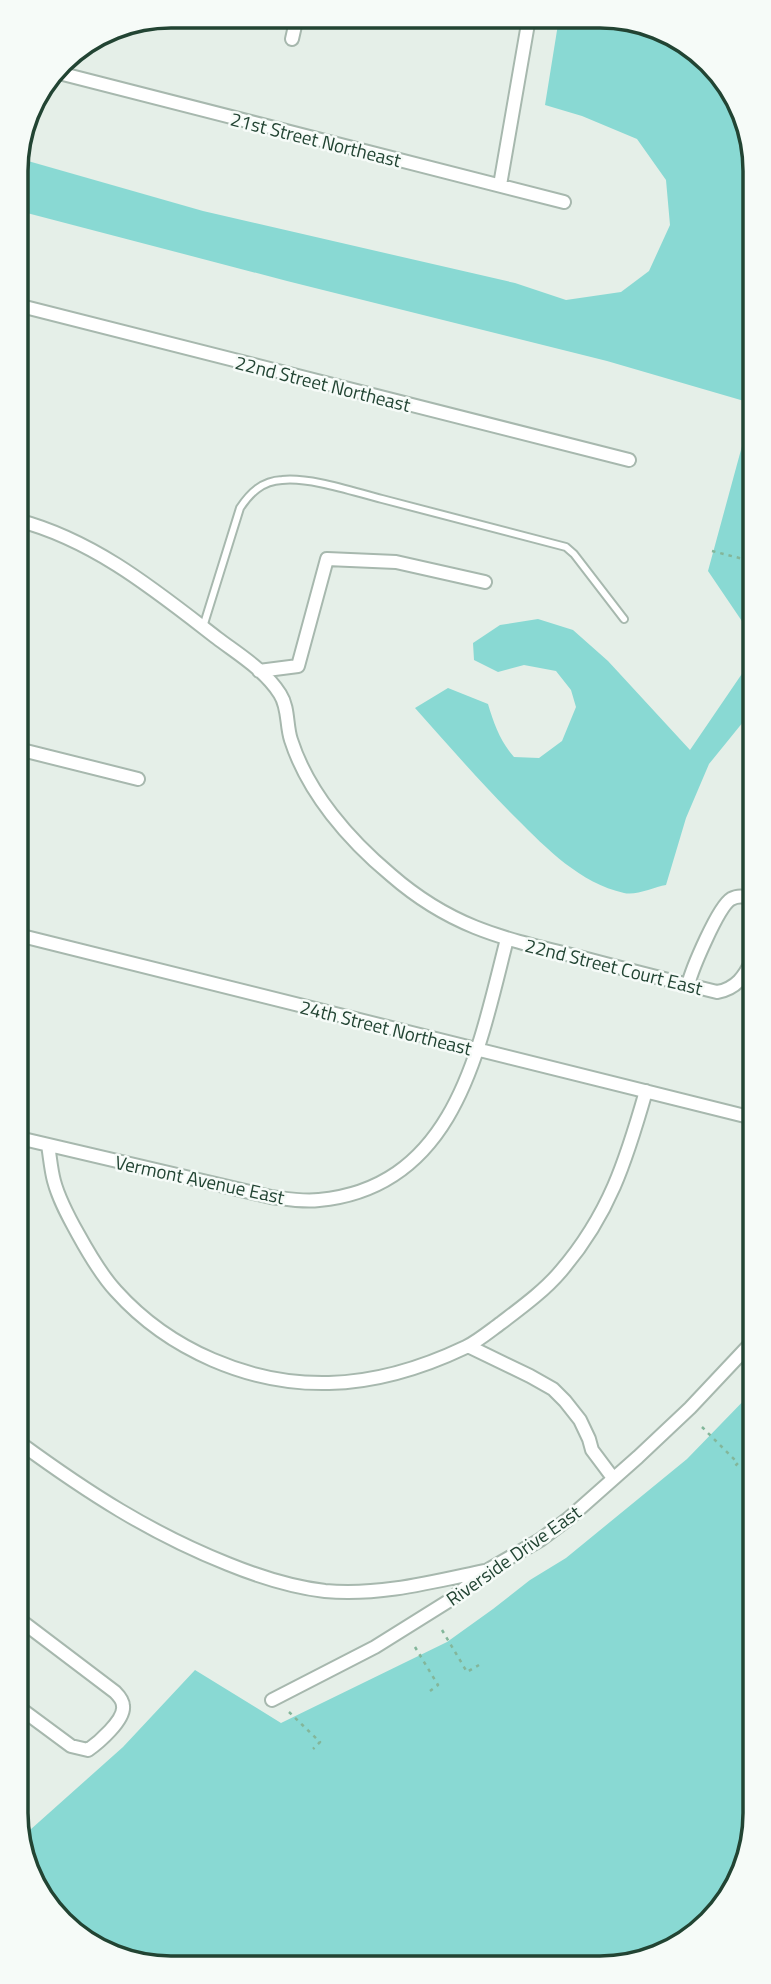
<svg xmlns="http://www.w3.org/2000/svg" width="771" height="1984" font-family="'Titillium Web',sans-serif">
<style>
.water{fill:#89d9d3}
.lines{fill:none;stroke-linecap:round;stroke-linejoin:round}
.lane-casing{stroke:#a7b8ae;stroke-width:10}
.street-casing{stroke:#a7b8ae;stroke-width:16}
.path{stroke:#83b69a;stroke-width:2.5;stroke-dasharray:3.5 5;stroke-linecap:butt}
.lane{stroke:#fff;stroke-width:6}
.street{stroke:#fff;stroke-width:12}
.labels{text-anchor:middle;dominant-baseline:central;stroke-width:5;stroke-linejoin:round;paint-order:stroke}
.street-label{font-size:19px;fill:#243;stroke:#f6fbf8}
.rim{fill:none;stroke:#243;stroke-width:3.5}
</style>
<rect width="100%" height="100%" fill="#e5efe8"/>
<path class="water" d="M559,18l72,1 78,42 41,70 1,272 -144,-42 -320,-80 -260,-68 -11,1v-54l2,-6 10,7 175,50 312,72 51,17 55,-8 28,-21 21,-46 -4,-45 -29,-41 -55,-23 -37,-11z
M751,413l1,223 -44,-65z
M538,619l35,11 35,31 82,89 62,-91v52l-43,53 -23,54 -20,67c-12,2 -30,11 -42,8 -44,-10 -77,-44 -108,-75 -35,-35 -68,-73 -101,-110l33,-20 40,16c6,20 12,37 26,53l25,1 23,-17 14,-34 -5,-17 -15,-19 -32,-6 -26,7 -24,-12 -1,-17 27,-18z
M754,1390l1,433 -32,85 -83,55 -499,2 -73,-36 -47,-76v-15l102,-91 72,-77 86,53 166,-81 46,-33 37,-29 36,-22 121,-99z"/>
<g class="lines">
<defs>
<path id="lane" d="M203,627l37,-119c10,-15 22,-27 42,-28 29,-3 72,12 100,19 61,16 122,32 184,48l8,7 50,65"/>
<path id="street" d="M292,39l5,-22
M55,72l509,130
M500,185l29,-167
M17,305l612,155
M17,520c77,20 138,70 200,118 21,16 48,32 63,56 9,14 6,31 11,46 17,53 58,100 100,135 62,54 115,64 192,83 45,12 89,23 134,34 19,-3 28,-16 35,-32
M259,671l39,-5 29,-107 69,3 89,20
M18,749l120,30
M18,935l735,183
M688,985c4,-16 30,-78 43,-86 7,-4 14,-3 21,0
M19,1138l252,59c16,2 32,5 48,3 137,-13 160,-152 188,-261
M48,1145c2,12 3,25 6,36 5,19 15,37 24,53 11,20 23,41 38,57 53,59 134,94 213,92 47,-1 95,-16 137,-36 12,-6 24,-16 35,-24 21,-16 43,-32 60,-52 48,-56 65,-110 85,-180
M468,1346l62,30 23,13 12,12 15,19 9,19 3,11 21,28
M20,1443c67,49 130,90 208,121 32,13 63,23 97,27 54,5 107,-9 159,-20
M20,1620l95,72c4,4 8,9 8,14 2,14 -25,37 -35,44l-17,-4 -50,-37
M272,1700l103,-53 72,-45 41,-32 52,-30 28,-21 70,-62 52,-49 64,-68"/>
</defs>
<use href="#lane" class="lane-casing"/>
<use href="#street" class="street-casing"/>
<path class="path" d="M712,551l39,10
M748,1380l6,5
M702,1427l36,36 -5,5
M442,1630l25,42 12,-7
M415,1647l23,38 -8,6
M289,1712l31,30 -7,7"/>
<use href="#lane" class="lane"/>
<use href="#street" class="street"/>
</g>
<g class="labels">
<g class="street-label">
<text transform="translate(316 139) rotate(14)">21st Street Northeast</text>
<text transform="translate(323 383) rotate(14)">22nd Street Northeast</text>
<text transform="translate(614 966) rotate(14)">22nd Street Court East</text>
<text transform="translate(386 1027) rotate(14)">24th Street Northeast</text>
<text transform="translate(200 1179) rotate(12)">Vermont Avenue East</text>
<text transform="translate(513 1555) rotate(-35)">Riverside Drive East</text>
</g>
</g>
<path d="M0 0H771V1984H0ZM171 28H600A143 143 0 0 1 743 171V1813A143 143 0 0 1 600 1956H171A143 143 0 0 1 28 1813V171A143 143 0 0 1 171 28Z" fill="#f6fbf8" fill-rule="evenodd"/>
<path class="rim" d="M171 28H600A143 143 0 0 1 743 171V1813A143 143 0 0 1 600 1956H171A143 143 0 0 1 28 1813V171A143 143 0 0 1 171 28Z"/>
</svg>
